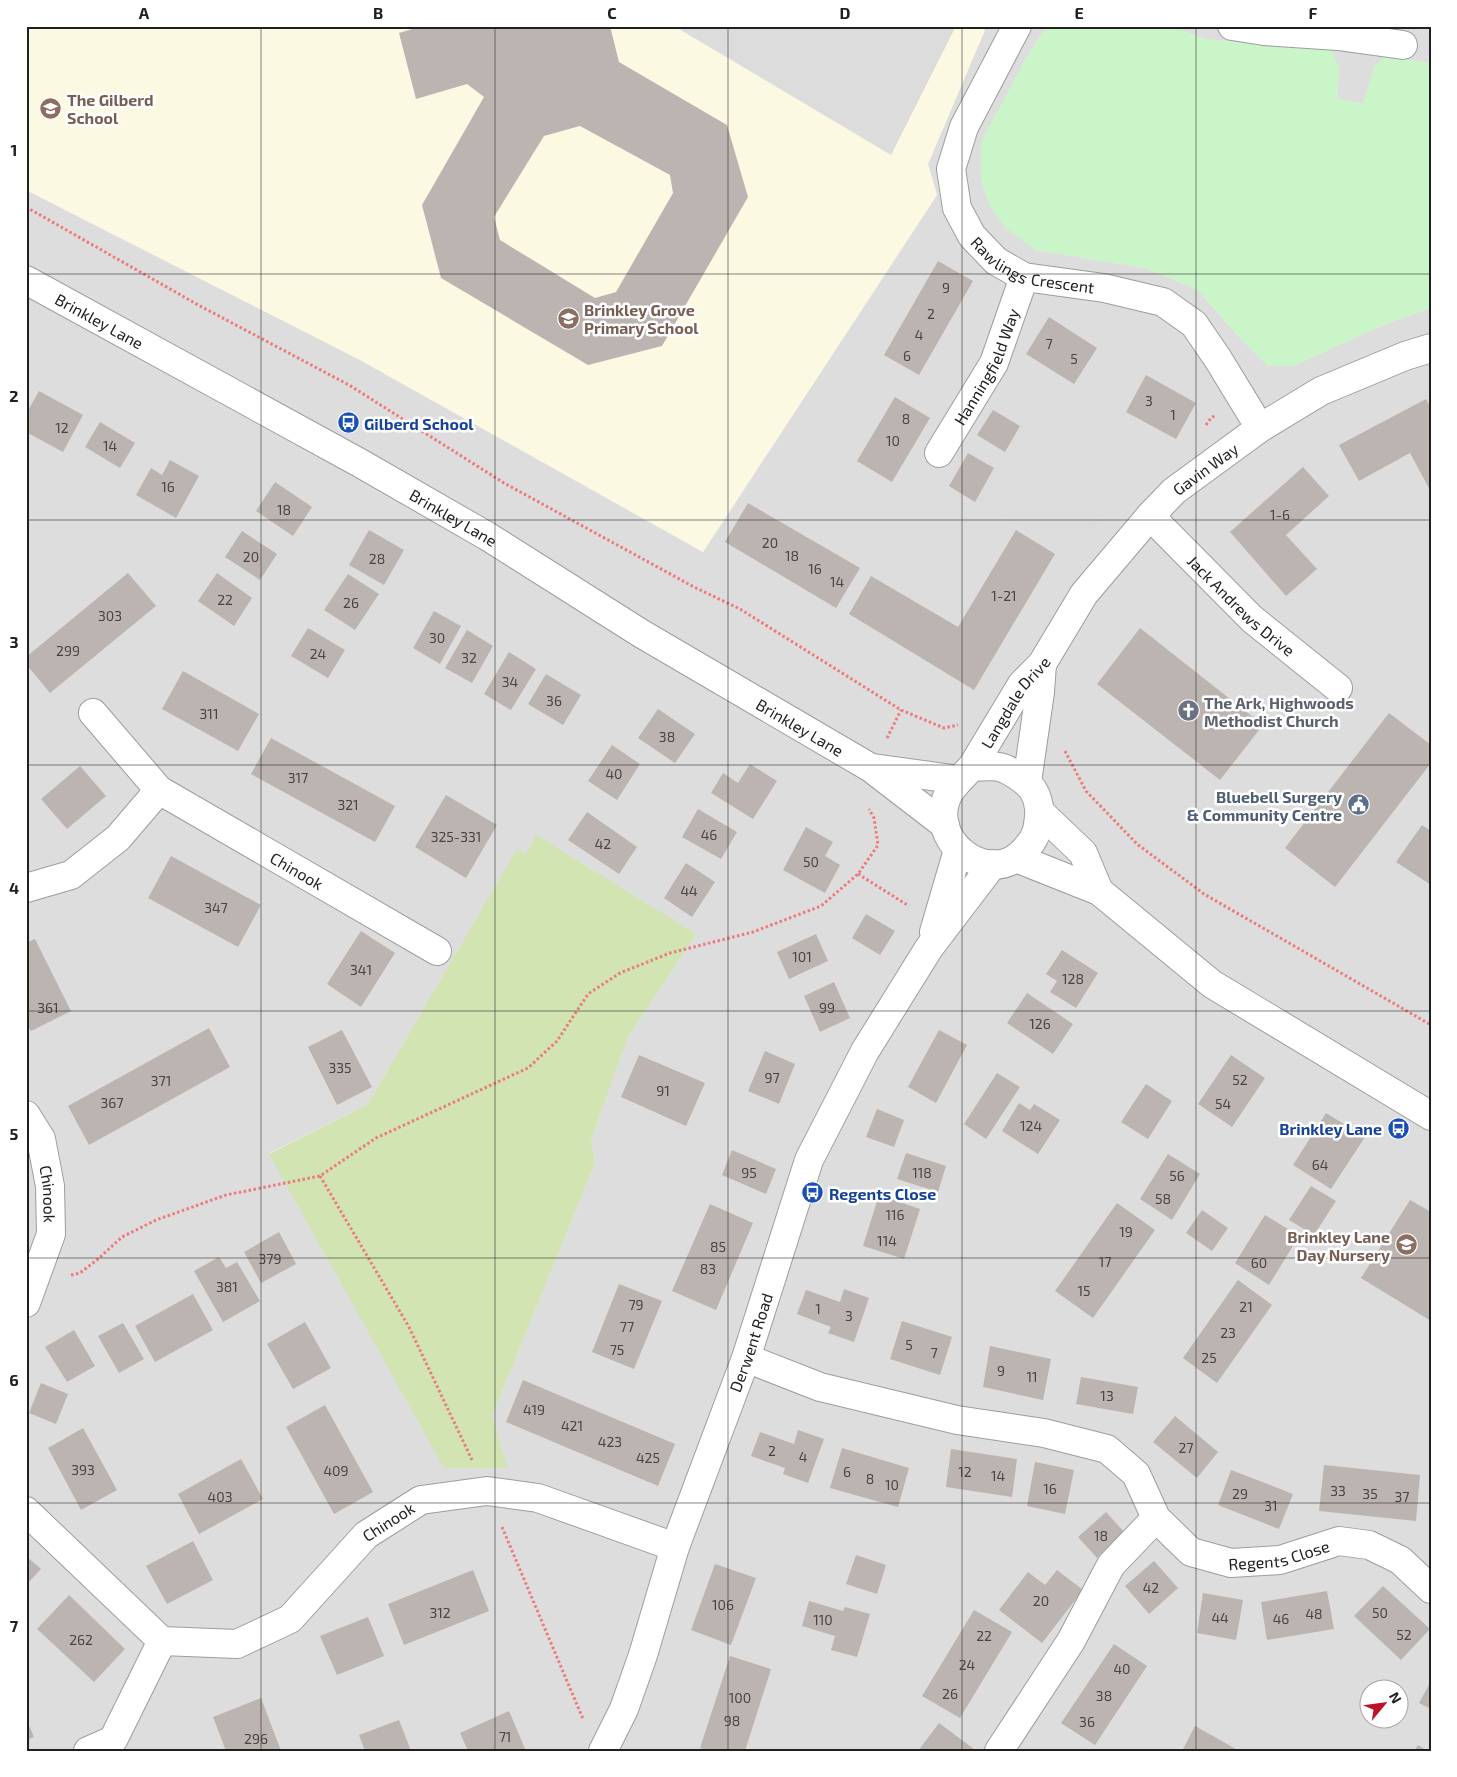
<svg xmlns="http://www.w3.org/2000/svg" width="1457" height="1777" font-family="'Exo 2',sans-serif">
<style>
.residential{fill:#dedddd;fill-rule:evenodd}
.education{fill:#fcf9e3}
.grass{fill:#d1e4b2}
.park{fill:#caf5c8}
.parking{fill:#dcdcdc}
.building{fill:#bcb4b0;fill-rule:evenodd}
.lines{fill:none;stroke-linecap:round;stroke-linejoin:round}
.minor-casing{stroke:#9d9d9d;stroke-width:30}
.tertiary-casing{stroke:#9d9d9d;stroke-width:30}
.path{stroke:#ed7a7c;stroke-width:3;stroke-dasharray:2.5 2.5;stroke-linecap:butt}
.minor{stroke:#fff;stroke-width:28}
.tertiary{stroke:#fff;stroke-width:28}
.grid{fill:none;stroke:#202020;stroke-width:1;stroke-opacity:0.55}
.labels{text-anchor:middle;dominant-baseline:central;stroke-width:5;stroke-linejoin:round;paint-order:stroke}
.number-label{font-size:14px;fill:#474544}
.education-label{font-size:16px;font-weight:bold;fill:#785e54;stroke:#fff;text-anchor:start}
.street-label{font-size:16px;fill:#202020;stroke:#fff}
.transit-label{font-size:16px;font-weight:bold;fill:#164399;stroke:#fff;text-anchor:start}
.worship-label{font-size:16px;font-weight:bold;fill:#5b616d;stroke:#fff;text-anchor:start}
.service-label{font-size:16px;font-weight:bold;fill:#4e5e75;stroke:#fff;text-anchor:end}
.neatline{fill:none;stroke:#202020;stroke-width:2}
.grid-label{font-size:16px;text-anchor:middle;font-weight:bold;fill:#202020}
</style>
<rect width="100%" height="100%" fill="#efebe7"/>
<path class="residential" d="M979,26h68l-22,34 9,190 111,18 53,22 37,43 33,33h25l90,-41 48,-17v1443h-1405v-1561l334,170 343,192 234,-357 -9,-31 57,-134zM517,850l179,84 -68,103 -37,103 4,23 -103,253 16,52 -239,-315 99,-49zM1370,1690h30v30h-30z
M1170,26h261v37l-18,-2 -39,6 -10,37 -27,-5 2,-32 -70,-22 -64,-6z"/>
<path class="education" d="M26,26h953l6,4 -57,134 9,31 -234,357 -343,-192 -334,-170z"/>
<path class="grass" d="M536,835l160,99 -68,103 -37,103 4,23 -103,253 16,52h-64l-175,-314 99,-50 149,-255 9,5z"/>
<path class="park" d="M1047,26h123l35,13 64,6 61,3 9,19 -2,32 26,5 11,-37 11,-11 46,7v245l-48,17 -90,41h-25l-33,-33 -37,-43 -53,-22 -110,-18 -29,-22 -18,-25 -7,-24v-37l44,-82z"/>
<path class="parking" d="M674,26h282l-65,129z
M1023,421l102,72 -55,62 -95,-53z"/>
<path class="building" d="M422,26h188l9,36 108,63 21,72 -86,149 -74,19 -147,-87 -19,-73 62,-108 -17,-13 -51,15 -17,-66zM580,126l90,49 3,18 -57,99 -21,6 -95,-58 -6,-23 50,-81z
M938,261l35,20 -54,94 -35,-20z
M1049,317l48,31 -23,36 -48,-30z
M1146,375l50,28 -20,36 -50,-27z
M39,391l44,24 -20,37 -37,-20v-18z
M895,397l35,21 -38,64 -35,-21z
M1426,399l5,9v84l-21,-39 -51,28 -20,-36z
M993,410l27,16 -15,26 -28,-17z
M100,422l35,21 -15,25 -35,-21z
M968,453l26,15 -19,34 -26,-16z
M170,460l29,16 -23,42 -40,-23 15,-27 11,7z
M1303,467l26,29 -43,39 31,34 -31,27 -56,-64z
M275,482l37,25 -19,29 -37,-25z
M748,503l112,65 -24,40 -111,-66z
M369,530l35,20 -20,35 -35,-20z
M1016,530l39,24 -81,136 -125,-76 22,-38 87,51z
M242,531l35,23 -17,26 -35,-23z
M128,573l28,33 -106,87 -24,-29v-7z
M217,573l35,25 -18,28 -36,-25z
M348,574l31,20 -24,36 -31,-20z
M434,611l27,15 -21,38 -27,-16z
M308,628l37,22 -17,28 -37,-22z
M1140,628l123,97 -43,55 -123,-96z
M467,630l26,16 -21,37 -27,-15z
M509,652l27,17 -25,41 -27,-16z
M183,671l76,43 -21,37 -76,-42z
M546,674l35,21 -18,30 -35,-21z
M658,709l37,25 -20,29 -37,-25z
M1389,713l42,32v18l-96,124 -50,-39z
M271,738l124,68 -20,36 -124,-68z
M612,745l28,19 -23,36 -29,-19z
M750,764l27,17 -24,38 -42,-26 12,-20 15,10z
M80,766l26,30 -39,33 -26,-30z
M446,795l51,30 -31,53 -51,-31z
M698,809l39,23 -16,27 -39,-22z
M587,812l50,35 -18,27 -51,-34z
M1422,825l9,6v54l-35,-23z
M806,827l27,15 -8,14 15,9 -15,28 -42,-23z
M171,856l90,49 -23,42 -90,-49z
M686,863l29,19 -23,35 -28,-19z
M866,914l29,17 -15,24 -28,-17z
M361,931l34,22 -34,54 -34,-23z
M816,934l12,27 -39,18 -12,-27z
M35,939l36,72 -40,20 -5,-8v-80z
M1062,950l36,23 -22,35 -26,-16 7,-11 -11,-7z
M834,982l16,36 -30,14 -16,-36z
M1027,993l46,31 -20,30 -46,-31z
M209,1028l21,39 -141,78 -21,-39z
M342,1030l30,57 -35,18 -29,-58z
M939,1030l28,15 -31,58 -28,-16z
M765,1051l30,13 -16,40 -31,-13z
M639,1055l66,28 -19,43 -65,-29z
M1231,1055l34,23 -33,49 -34,-23z
M997,1073l23,14 -34,52 -22,-15z
M1146,1084l26,17 -24,38 -27,-17z
M1019,1103l11,7 4,-6 26,16 -22,34 -36,-23z
M877,1109l27,11 -10,27 -28,-10z
M1326,1113l39,24 -34,52 -38,-24z
M732,1150l44,19 -10,25 -44,-19z
M906,1153l40,13 -8,26 -41,-13z
M1168,1154l32,20 -28,46 -32,-21z
M1311,1186l25,15 -22,34 -25,-15z
M879,1195l41,14 -16,50 -41,-13z
M1410,1200l21,12v109l-70,-43z
M1117,1203l38,27 -62,88 -38,-27z
M710,1204l43,19 -37,87 -44,-19z
M1202,1210l26,18 -16,23 -26,-18z
M1265,1215l34,21 -30,49 -34,-22z
M279,1232l17,32 -35,19 -17,-31z
M219,1257l7,11 11,-6 23,39 -37,21 -29,-51z
M1238,1280l34,25 -55,78 -34,-25z
M619,1284l43,17 -28,68 -42,-17z
M844,1289l25,9 -15,44 -26,-9 3,-6 -34,-13 9,-24 34,12z
M193,1294l20,36 -58,32 -20,-36z
M902,1321l50,16 -12,38 -50,-16z
M305,1322l26,46 -38,21 -26,-45z
M123,1323l21,36 -25,14 -21,-37z
M74,1330l21,36 -28,16 -22,-35z
M990,1346l61,13 -8,41 -60,-13z
M1081,1377l57,10 -5,27 -57,-10z
M523,1380l152,64 -17,42 -152,-64z
M41,1383l27,11 -12,30 -27,-11z
M325,1405l48,87 -39,22 -48,-87z
M1175,1416l43,36 -21,26 -44,-36z
M83,1428l34,62 -36,20 -33,-62z
M798,1430l26,9 -16,44 -25,-9 2,-6 -34,-12 9,-24 34,12z
M842,1448l67,20 -11,39 -68,-19z
M951,1449l66,10 -5,38 -66,-10z
M241,1459l22,40 -64,35 -21,-40z
M1035,1462l39,8 -9,44 -38,-8z
M1324,1465l96,10 -4,46 -97,-10z
M1231,1470l62,24 -14,35 -61,-24z
M1106,1512l18,20 -27,26 -19,-21z
M193,1541l20,39 -46,24 -21,-38z
M856,1555l30,10 -9,29 -31,-10z
M26,1556l15,13 -15,16z
M1154,1561l24,27 -29,26 -24,-28z
M715,1564l41,14 -25,67 -40,-15z
M473,1570l16,41 -85,34 -16,-41z
M1057,1570l26,20 -41,53 -43,-33 29,-38 17,13z
M1383,1586l47,43 -29,31 -47,-44z
M1327,1591l7,38 -67,11 -6,-38z
M1203,1593l40,7 -7,40 -39,-7z
M69,1595l56,54 -31,33 -57,-53z
M809,1601l34,10 2,-4 25,7 -13,43 -26,-7 4,-14 -33,-10z
M974,1610l38,22 -52,86 -38,-22z
M368,1617l16,39 -47,19 -17,-39z
M1114,1644l33,22 -52,79 -34,-22z
M730,1656l41,13 -26,82h-35l-10,-3z
M1431,1681v28l-12,-6z
M261,1698l20,53h-55l-13,-34z
M509,1711l17,40h-58l-8,-18z
M26,1719l8,18 -8,3z
M399,1720l12,31h-46l-6,-16z
M939,1723l35,26 -1,2h-55z
M1195,1726l27,15 17,10h-57z
M1418,1745l10,6h-14z"/>
<g class="lines">
<defs>
<g id="minor">
<path id="s1" d="M1017,26l-53,101 -13,42 6,39 15,28 24,25 28,16 80,11 59,14 31,22 24,35 42,69"/>
<path d="M1232,26l32,5 74,5 65,9"/>
<path id="s2" d="M939,453l55,-90 30,-86"/>
<path id="s3" d="M1150,516l102,103 86,69"/>
<path id="s4" d="M93,713l66,77 278,161"/>
<path id="s5" d="M972,767l50,-83 20,-20 42,-70 66,-78 24,-25 86,-63 61,-37 84,-35 26,-8"/>
<path d="M1027,782l13,-90 2,-28"/>
<path d="M26,888l45,-13 47,-37 41,-48"/>
<path d="M934,932l24,-82"/>
<path id="s6" d="M26,1115l15,24 9,47 1,48 -25,69"/>
<path id="s7" d="M746,1358l74,29 137,33 87,13 63,16 29,25 20,44 35,34 40,11 49,-3 59,-19 30,4 31,15 31,29"/>
<path id="s8" d="M26,1511l136,130 75,3 53,-25 76,-84 55,-35 66,-9 51,7 137,49"/>
<path d="M88,1751l25,-11 49,-99"/>
<path id="s9" d="M603,1751l21,-42 19,-54 32,-108 71,-189 63,-198 56,-109 64,-103 64,-84"/>
<path d="M999,1751l72,-110 40,-76 45,-47"/>
</g>
<g id="tertiary">
<path id="s10" d="M26,280l334,183 127,73 155,98 229,134 74,57"/>
<path d="M972,767c9,0 19,-2 27,0 10,2 28,14 34,23 8,13 7,25 4,40 -3,10 -7,14 -14,22 -36,37 -99,-14 -74,-59 6,-10 15,-18 23,-26z"/>
<path d="M873,768l86,12"/>
<path d="M1041,813l42,40 16,38"/>
<path d="M1016,858l83,33 113,93 219,132"/>
</g>
</defs>
<use href="#minor" class="minor-casing"/>
<use href="#tertiary" class="tertiary-casing"/>
<path class="path" d="M26,207l174,99 149,79 155,98 190,104 46,22 161,101 43,18 14,-3
M1206,425l5,-7 5,-3
M887,738l14,-28
M1065,751l21,40 51,53 67,50 227,131
M858,874l51,32
M320,1176l89,151 63,133
M71,1275l9,-2 18,-14 24,-22 34,-17 70,-25 94,-19 56,-38 152,-70 29,-27 31,-47 32,-21 50,-20 83,-21 68,-26 37,-32 20,-29 -4,-27 -5,-9
M502,1527l81,192"/>
<use href="#minor" class="minor"/>
<use href="#tertiary" class="tertiary"/>
</g>
<path class="grid" d="M261,26v1725M495,26v1725M728,26v1725M962,26v1725M1196,26v1725M26,274h1405M26,520h1405M26,765h1405M26,1011h1405M26,1258h1405M26,1503h1405"/>
<defs>
<symbol id="school-disc" viewBox="-11 -11 22 22"><circle r="9.5" fill="#8d6e63" stroke="#fff"/><path d="M0-5L7-2L0 1L-7-2ZM-4 1L0 2.5L4 1V4Q0 6-4 4Z" fill="#fff"/></symbol>
<symbol id="bus-disc" viewBox="-11 -11 22 22"><circle r="9.5" fill="#1a4fb4" stroke="#fff"/><path d="M-5-6H5V4H4V6H2V4H-2V6H-4V4H-5ZM-3.5-4V0h7V-4ZM-3.5 1.2v1.5H-2V1.2ZM2 1.2v1.5H3.5V1.2Z" fill="#fff"/></symbol>
<symbol id="church-disc" viewBox="-11 -11 22 22"><circle r="9.5" fill="#6b7280" stroke="#fff"/><path d="M-1.2-6h2.4v3.5h3.3v2.4h-3.3V6h-2.4V-.1h-3.3v-2.4h3.3Z" fill="#fff"/></symbol>
<symbol id="civic-disc" viewBox="-11 -11 22 22"><circle r="9.5" fill="#5c6f8a" stroke="#fff"/><path d="M-.6-6.5H3V-4.5H.6V-3L4-1V1h2V6H-6V1h2V-1L-.6-3ZM-1.2 2.5V6h2.4V2.5Z" fill="#fff"/></symbol>
</defs>
<g fill-rule="evenodd">
<use href="#school-disc" x="38" y="96" width="25" height="25"/>
<use href="#school-disc" x="556" y="306" width="25" height="25"/>
<use href="#bus-disc" x="336" y="410" width="25" height="25"/>
<use href="#church-disc" x="1176" y="698" width="25" height="25"/>
<use href="#civic-disc" x="1346" y="792" width="25" height="25"/>
<use href="#bus-disc" x="1386" y="1116" width="25" height="25"/>
<use href="#bus-disc" x="800" y="1180" width="25" height="25"/>
<use href="#school-disc" x="1394" y="1232" width="25" height="25"/>
</g>
<g class="labels">
<g class="number-label">
<text x="946" y="287">9</text>
<text x="931" y="313">2</text>
<text x="919" y="334">4</text>
<text x="1049" y="343">7</text>
<text x="907" y="355">6</text>
<text x="1074" y="358">5</text>
<text x="1149" y="400">3</text>
<text x="1173" y="414">1</text>
<text x="906" y="418">8</text>
<text x="62" y="427">12</text>
<text x="893" y="440">10</text>
<text x="110" y="445">14</text>
<text x="168" y="486">16</text>
<text x="284" y="509">18</text>
<text x="1280" y="514">1-6</text>
<text x="770" y="542">20</text>
<text x="792" y="555">18</text>
<text x="251" y="556">20</text>
<text x="377" y="558">28</text>
<text x="815" y="568">16</text>
<text x="837" y="581">14</text>
<text x="1004" y="595">1-21</text>
<text x="225" y="599">22</text>
<text x="351" y="602">26</text>
<text x="110" y="615">303</text>
<text x="437" y="637">30</text>
<text x="68" y="650">299</text>
<text x="318" y="653">24</text>
<text x="469" y="657">32</text>
<text x="510" y="681">34</text>
<text x="554" y="700">36</text>
<text x="209" y="713">311</text>
<text x="667" y="736">38</text>
<text x="614" y="773">40</text>
<text x="298" y="777">317</text>
<text x="348" y="804">321</text>
<text x="709" y="834">46</text>
<text x="456" y="836">325-331</text>
<text x="603" y="843">42</text>
<text x="811" y="861">50</text>
<text x="689" y="890">44</text>
<text x="216" y="907">347</text>
<text x="802" y="956">101</text>
<text x="361" y="969">341</text>
<text x="1073" y="978">128</text>
<text x="48" y="1007">361</text>
<text x="827" y="1007">99</text>
<text x="1040" y="1023">126</text>
<text x="340" y="1067">335</text>
<text x="772" y="1077">97</text>
<text x="1240" y="1079">52</text>
<text x="161" y="1080">371</text>
<text x="663" y="1090">91</text>
<text x="112" y="1102">367</text>
<text x="1223" y="1103">54</text>
<text x="1031" y="1125">124</text>
<text x="1320" y="1164">64</text>
<text x="749" y="1172">95</text>
<text x="922" y="1172">118</text>
<text x="1177" y="1175">56</text>
<text x="1163" y="1198">58</text>
<text x="895" y="1214">116</text>
<text x="1126" y="1231">19</text>
<text x="887" y="1240">114</text>
<text x="718" y="1246">85</text>
<text x="270" y="1258">379</text>
<text x="1105" y="1261">17</text>
<text x="1259" y="1262">60</text>
<text x="708" y="1268">83</text>
<text x="227" y="1286">381</text>
<text x="1084" y="1290">15</text>
<text x="636" y="1304">79</text>
<text x="1246" y="1306">21</text>
<text x="818" y="1308">1</text>
<text x="849" y="1315">3</text>
<text x="627" y="1326">77</text>
<text x="1228" y="1332">23</text>
<text x="909" y="1344">5</text>
<text x="617" y="1349">75</text>
<text x="934" y="1352">7</text>
<text x="1209" y="1357">25</text>
<text x="1001" y="1370">9</text>
<text x="1032" y="1376">11</text>
<text x="1107" y="1395">13</text>
<text x="534" y="1409">419</text>
<text x="572" y="1425">421</text>
<text x="610" y="1441">423</text>
<text x="1186" y="1447">27</text>
<text x="772" y="1450">2</text>
<text x="803" y="1456">4</text>
<text x="648" y="1457">425</text>
<text x="83" y="1469">393</text>
<text x="336" y="1470">409</text>
<text x="847" y="1471">6</text>
<text x="965" y="1471">12</text>
<text x="998" y="1475">14</text>
<text x="870" y="1478">8</text>
<text x="892" y="1484">10</text>
<text x="1050" y="1488">16</text>
<text x="1338" y="1490">33</text>
<text x="1240" y="1493">29</text>
<text x="1370" y="1493">35</text>
<text x="220" y="1496">403</text>
<text x="1402" y="1496">37</text>
<text x="1271" y="1505">31</text>
<text x="1101" y="1535">18</text>
<text x="1151" y="1587">42</text>
<text x="1041" y="1600">20</text>
<text x="723" y="1604">106</text>
<text x="440" y="1612">312</text>
<text x="1380" y="1612">50</text>
<text x="1314" y="1613">48</text>
<text x="1220" y="1617">44</text>
<text x="1281" y="1618">46</text>
<text x="823" y="1619">110</text>
<text x="1404" y="1634">52</text>
<text x="984" y="1635">22</text>
<text x="81" y="1639">262</text>
<text x="967" y="1664">24</text>
<text x="1122" y="1668">40</text>
<text x="950" y="1693">26</text>
<text x="1104" y="1695">38</text>
<text x="740" y="1697">100</text>
<text x="732" y="1720">98</text>
<text x="1087" y="1721">36</text>
<text x="505" y="1736">71</text>
<text x="256" y="1738">296</text>
</g>
<g class="education-label">
<text x="67" y="99">The Gilberd<tspan x="67" dy="18">School</tspan></text>
<text x="584" y="309">Brinkley Grove<tspan x="584" dy="18">Primary School</tspan></text>
<text x="1390" y="1236" text-anchor="end">Brinkley Lane<tspan x="1390" dy="18">Day Nursery</tspan></text>
</g>
<g class="street-label">
<text stroke="none"><textPath href="#s1" startOffset="300">Rawlings Crescent</textPath></text>
<text stroke="none"><textPath href="#s10" startOffset="84">Brinkley Lane</textPath></text>
<text stroke="none"><textPath href="#s2" startOffset="99">Hanningfield Way</textPath></text>
<text stroke="none"><textPath href="#s5" startOffset="382">Gavin Way</textPath></text>
<text stroke="none"><textPath href="#s10" startOffset="489">Brinkley Lane</textPath></text>
<text stroke="none"><textPath href="#s3" startOffset="128">Jack Andrews Drive</textPath></text>
<text stroke="none"><textPath href="#s5" startOffset="78">Langdale Drive</textPath></text>
<text stroke="none"><textPath href="#s10" startOffset="894">Brinkley Lane</textPath></text>
<text stroke="none"><textPath href="#s4" startOffset="261">Chinook</textPath></text>
<text stroke="none"><textPath href="#s6" startOffset="84">Chinook</textPath></text>
<text stroke="none"><textPath href="#s9" startOffset="435">Derwent Road</textPath></text>
<text stroke="none"><textPath href="#s8" startOffset="461">Chinook</textPath></text>
<text stroke="none"><textPath href="#s7" startOffset="599">Regents Close</textPath></text>
</g>
<g class="transit-label">
<text x="364" y="423">Gilberd School</text>
<text x="1382" y="1128" text-anchor="end">Brinkley Lane</text>
<text x="829" y="1193">Regents Close</text>
</g>
<g class="worship-label">
<text x="1204" y="702">The Ark, Highwoods<tspan x="1204" dy="18">Methodist Church</tspan></text>
</g>
<g class="service-label">
<text x="1342" y="796">Bluebell Surgery<tspan x="1342" dy="18">&amp; Community Centre</tspan></text>
</g>
</g>
<rect width="1457" height="1777" fill="none" stroke="#ffffff" stroke-width="55"/>
<g transform="translate(1384 1704) rotate(61)"><circle r="24" fill="#ffffff" stroke="#a6a6a6"/>
<path d="M0-4L9 19L0 12L-9 19Z" fill="#bd1327"/>
<text y="-8" font-size="14" font-weight="bold" text-anchor="middle" fill="#202020">N</text>
</g>
<rect x="28" y="28" width="1402" height="1722" class="neatline"/>
<g class="grid-label">
<text x="144" y="19">A</text>
<text x="378" y="19">B</text>
<text x="612" y="19">C</text>
<text x="845" y="19">D</text>
<text x="1079" y="19">E</text>
<text x="1313" y="19">F</text>
<text x="14" y="156">1</text>
<text x="14" y="402">2</text>
<text x="14" y="648">3</text>
<text x="14" y="894">4</text>
<text x="14" y="1140">5</text>
<text x="14" y="1386">6</text>
<text x="14" y="1632">7</text>
</g>
</svg>
